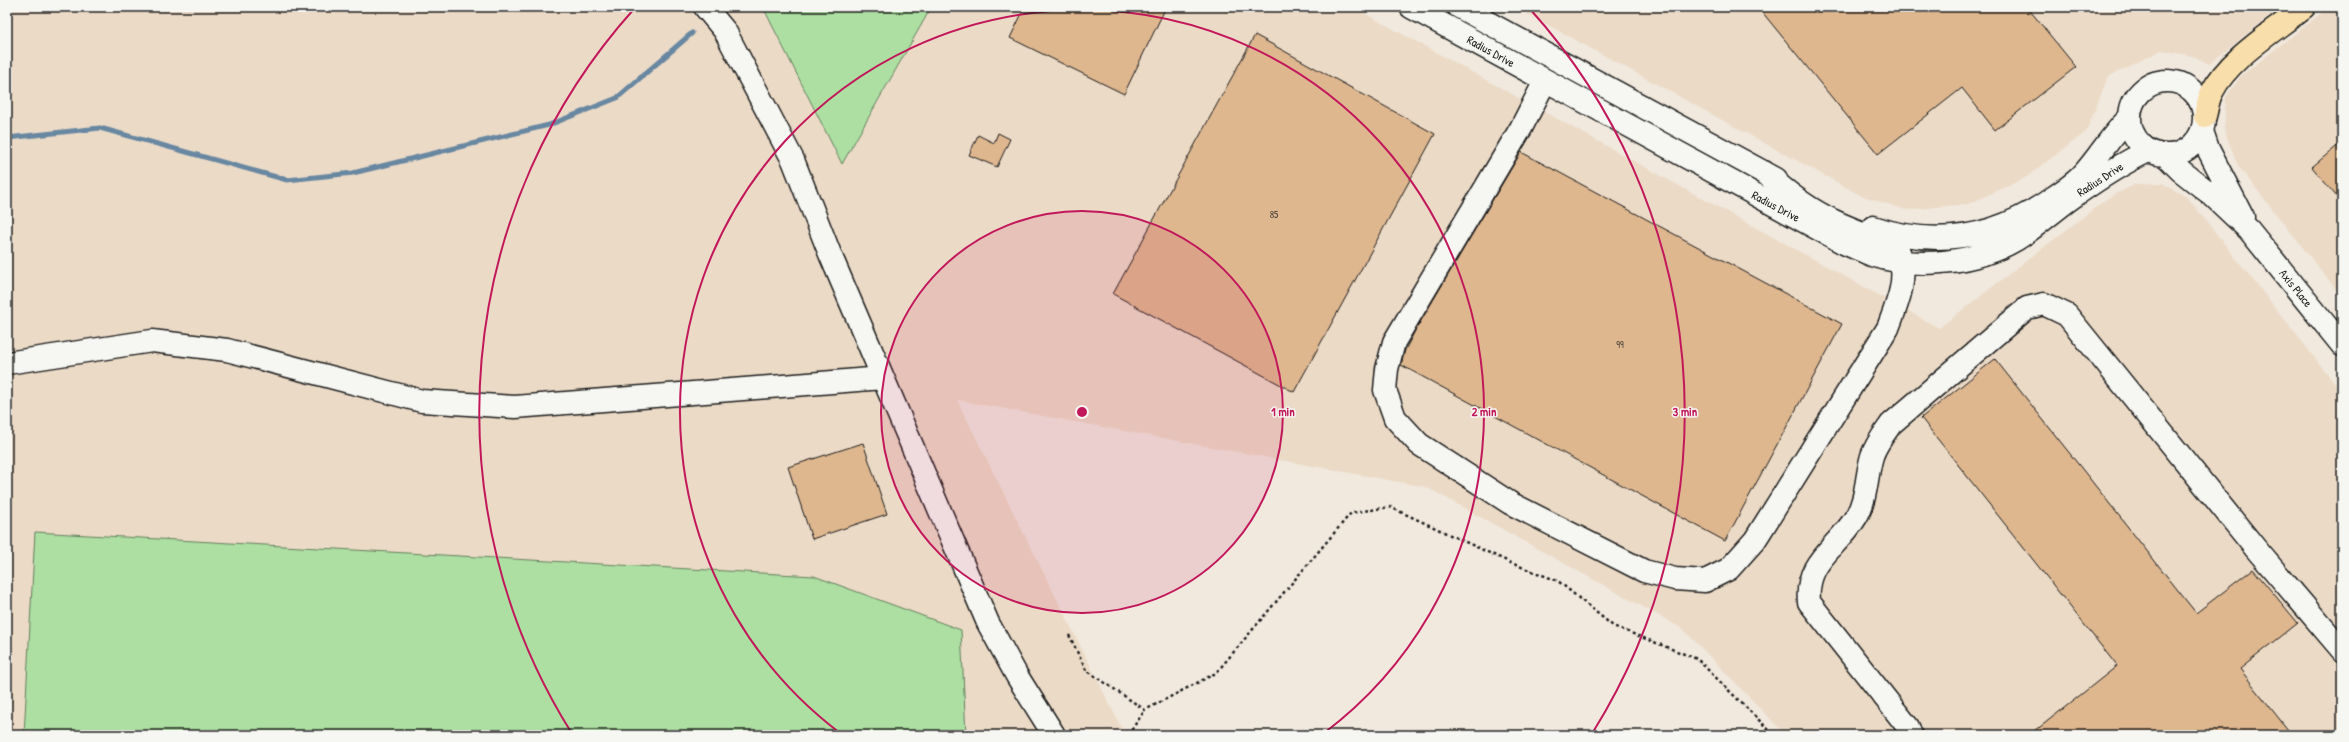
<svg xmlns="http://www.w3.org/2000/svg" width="2349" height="742" font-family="'Patrick Hand',sans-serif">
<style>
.built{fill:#ebdac6}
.green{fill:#acdfa1;stroke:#647e5e}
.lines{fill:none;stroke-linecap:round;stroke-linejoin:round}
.stream{stroke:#6887a1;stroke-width:5}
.building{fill:#deb78f;stroke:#1c1c1c}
.minor-casing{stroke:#1c1c1c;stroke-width:25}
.highway-casing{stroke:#1c1c1c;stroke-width:25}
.path{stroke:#1c1c1c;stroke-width:2.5;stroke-dasharray:3 3;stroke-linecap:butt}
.minor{stroke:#f6f6f2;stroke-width:22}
.highway{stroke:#f8deab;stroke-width:22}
.ring{fill:none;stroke:#c2185b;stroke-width:2}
.labels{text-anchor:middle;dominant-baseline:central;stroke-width:3;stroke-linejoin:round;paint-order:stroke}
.number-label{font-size:10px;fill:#4c4339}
.street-label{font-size:12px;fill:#1c1c1c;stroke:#f6f6f2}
.centre{fill:#c2185b;stroke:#f6f6f2;stroke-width:2}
.ring-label{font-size:12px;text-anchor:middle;font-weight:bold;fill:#c2185b;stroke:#f6f6f2;stroke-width:3;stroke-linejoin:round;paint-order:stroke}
</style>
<rect width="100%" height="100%" fill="#f1e9de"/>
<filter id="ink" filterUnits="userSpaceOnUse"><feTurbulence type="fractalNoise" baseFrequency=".025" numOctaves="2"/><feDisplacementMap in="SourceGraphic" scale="8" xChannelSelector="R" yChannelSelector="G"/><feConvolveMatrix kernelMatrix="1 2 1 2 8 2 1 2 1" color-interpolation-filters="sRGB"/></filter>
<g filter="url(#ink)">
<path class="built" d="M7,7h756l79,156 86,-150 5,-6h420l586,321 169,-130 28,-14 26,-1 26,15 154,194v343h-556l-103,-106 -257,-142 -469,-87 164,327 2,8h-1116z
M1515,7h766l-72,57 -13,-7 -34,-7 -54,27 -22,55 -61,46 -57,26 -62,6 -46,-15z
M2329,7h13v290l-104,-131 -14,-37 2,-32 15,-21z"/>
<path class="green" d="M763,7h170l-5,6 -86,151z
M35,532l779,44 147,54 5,105h-942z"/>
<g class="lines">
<path class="stream" d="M7,138l93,-10 187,52 66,-7 196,-48 68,-27 75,-65"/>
</g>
<path class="building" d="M1025,7h141l-42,87 -114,-56z
M1758,7h269l49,60 -81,63 -33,-42 -84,66z
M1255,35l180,99 -141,258 -181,-98z
M998,133l12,6 -13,28 -28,-12 9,-20 16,8z
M2342,142v61l-30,-36z
M1521,152l321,172 -117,217 -324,-176 4,-15 11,-21z
M1995,359l201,254 57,-44 45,54 -58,46 52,66h-262l87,-69 -196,-248z
M863,443l24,71 -75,25 -24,-72z"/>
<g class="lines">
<defs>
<path id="minor" d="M705,7l20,24 68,129 37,94 158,369 29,53 37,59
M1411,7l433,236c9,4 19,8 28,12 45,15 105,8 145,-16 19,-12 35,-27 53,-40 25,-18 51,-35 78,-48
M1459,7l317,172
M2130 118a37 37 0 1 1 74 0a37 37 0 1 1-74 0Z
M1545,81l-24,47 -127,214 -7,27 -2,21 10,28 24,26 91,59 134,68 31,8 30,2 24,-12 26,-29 133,-212c10,-26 20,-49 11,-76 -21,-15 -45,-21 -67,-32 -26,-12 -47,-29 -68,-48
M2202,131l6,18 35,68
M2166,156l14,14 32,25 37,35 93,115
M1873,227c66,22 126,10 181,-30 10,-7 23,-15 31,-25 16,-18 26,-37 44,-54
M7,363l145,-22 75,9 195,51 93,6 368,-29
M1911,735l-3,-8 -99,-125c-4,-42 28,-53 47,-85 11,-18 10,-41 16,-61 4,-12 12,-22 19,-32l136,-116 17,-4 23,11 189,234 86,101"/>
<path id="highway" d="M2205,116c2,-7 3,-17 7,-24 17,-34 63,-61 92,-85"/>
</defs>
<use href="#minor" class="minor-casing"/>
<use href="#highway" class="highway-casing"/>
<path class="path" d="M1069,635l17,35 59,40 71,-37 135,-160 39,-6 121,56 47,18 55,45 84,33 77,76
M1128,735l17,-25"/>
<use href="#minor" class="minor"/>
<use href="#highway" class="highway"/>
</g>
</g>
<circle cx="1082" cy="412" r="201" fill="#c2185b" fill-opacity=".12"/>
<g class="ring">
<circle cx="1082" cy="412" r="201"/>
<path d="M840 733A402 402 0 1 1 1324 733"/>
<path d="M571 732A603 603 0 0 1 634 9M1530 9A603 603 0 0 1 1593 732"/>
</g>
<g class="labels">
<g class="number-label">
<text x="1274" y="214">85</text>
<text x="1620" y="344">99</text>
</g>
<g class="street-label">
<text transform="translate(1491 51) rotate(29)">Radius Drive</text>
<text transform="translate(2100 179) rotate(-33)">Radius Drive</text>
<text transform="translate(1776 206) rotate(28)">Radius Drive</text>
<text transform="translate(2296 288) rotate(51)">Axis Place</text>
</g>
</g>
<circle cx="1082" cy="412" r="6" class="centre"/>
<g class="ring-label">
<text x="1283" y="416">1 min</text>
<text x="1484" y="416">2 min</text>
<text x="1685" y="416">3 min</text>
</g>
<rect width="2349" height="742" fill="none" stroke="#f6f6f2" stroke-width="24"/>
<rect x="12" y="12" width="2325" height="718" fill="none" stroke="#1c1c1c" stroke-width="1.5" filter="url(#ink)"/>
</svg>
